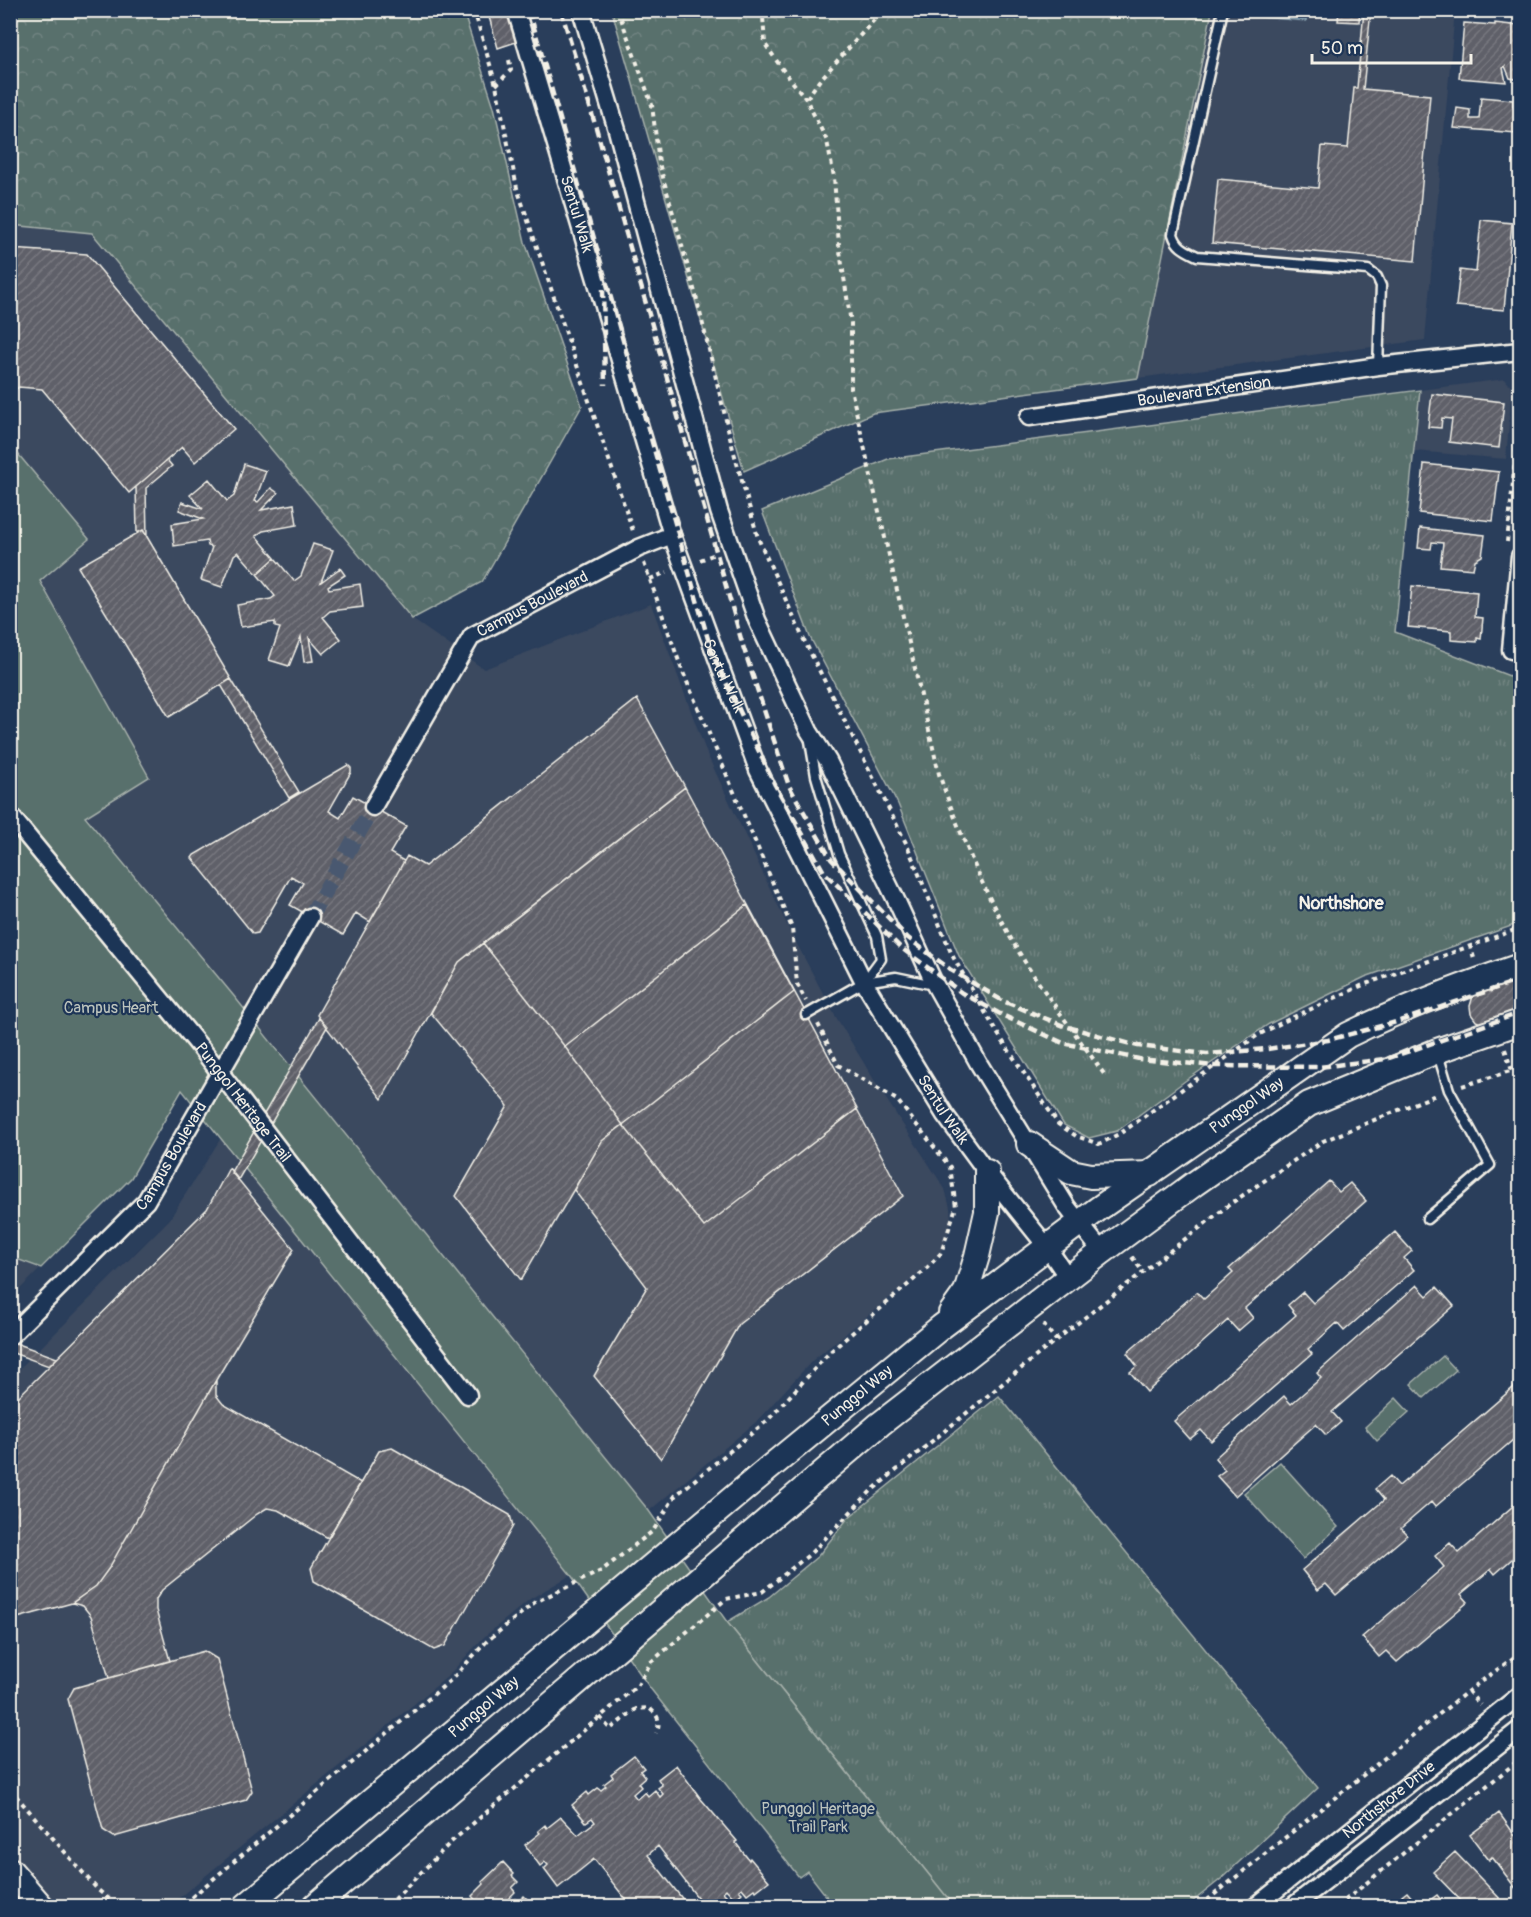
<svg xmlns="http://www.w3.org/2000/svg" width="1531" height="1917" font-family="Pangolin,sans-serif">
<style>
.built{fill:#3a485f}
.grass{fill:url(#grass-tufts);stroke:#a6b0aa;stroke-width:1.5}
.forest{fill:url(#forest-crowns);stroke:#a6b0aa;stroke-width:1.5}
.park{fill:#586f6c;stroke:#a6b0aa;stroke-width:1.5}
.water{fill:#436d8a;stroke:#8aa2b0;stroke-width:1.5}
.building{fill:url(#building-hatch);stroke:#f4f1e8;stroke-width:1.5}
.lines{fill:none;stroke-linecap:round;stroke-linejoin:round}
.street-tunnel{stroke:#485970;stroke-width:16;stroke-dasharray:16 8;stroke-linecap:butt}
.lane-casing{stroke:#f4f1e8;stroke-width:13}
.street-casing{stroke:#f4f1e8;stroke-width:21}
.secondary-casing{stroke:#f4f1e8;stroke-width:28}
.path{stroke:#f4f1e8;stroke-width:4;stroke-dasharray:4.5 4.5;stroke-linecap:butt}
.lane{stroke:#1d3557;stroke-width:8}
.street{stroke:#1d3557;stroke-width:16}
.secondary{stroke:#1d3557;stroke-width:24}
.rail{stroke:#f4f1e8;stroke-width:4.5;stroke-dasharray:9 4.5;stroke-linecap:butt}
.labels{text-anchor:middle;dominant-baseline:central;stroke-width:4.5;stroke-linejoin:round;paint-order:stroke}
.street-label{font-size:16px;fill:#f4f1e8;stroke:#1d3557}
.park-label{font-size:16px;fill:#bdc4bd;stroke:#1d3557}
.neighbourhood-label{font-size:18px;font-weight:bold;fill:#f4f1e8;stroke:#1d3557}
</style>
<defs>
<pattern id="grass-tufts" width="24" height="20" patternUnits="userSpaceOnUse" patternTransform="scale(1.5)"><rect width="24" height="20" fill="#586f6c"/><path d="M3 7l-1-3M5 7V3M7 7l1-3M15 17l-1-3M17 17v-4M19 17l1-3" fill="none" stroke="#718481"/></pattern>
<pattern id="forest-crowns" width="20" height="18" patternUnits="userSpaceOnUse" patternTransform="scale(1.5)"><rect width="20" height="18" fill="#586f6c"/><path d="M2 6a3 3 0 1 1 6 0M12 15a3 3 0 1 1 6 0" fill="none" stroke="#718481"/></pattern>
<pattern id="building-hatch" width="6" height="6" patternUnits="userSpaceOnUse" patternTransform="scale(1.5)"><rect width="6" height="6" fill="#5f6069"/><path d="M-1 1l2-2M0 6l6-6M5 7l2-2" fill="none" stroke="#77777e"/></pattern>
</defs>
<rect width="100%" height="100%" fill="#2a3e5b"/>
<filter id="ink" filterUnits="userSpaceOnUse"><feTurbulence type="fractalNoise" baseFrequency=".0167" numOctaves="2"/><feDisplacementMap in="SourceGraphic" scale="12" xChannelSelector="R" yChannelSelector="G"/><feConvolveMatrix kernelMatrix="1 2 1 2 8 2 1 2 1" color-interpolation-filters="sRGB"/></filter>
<g filter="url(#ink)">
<path class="built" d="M1212,11h243l-30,329 -287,38z
M11,225l81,8 320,386 72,50 167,-65 56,150 83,177 43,81 46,76 66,101 5,19 1,13 -5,20 -7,14 -10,11 -117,95 -56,61 -107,89 -416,-515 -102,182 -120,120z
M1505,379l7,9 -6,71 -92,-8 6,-61z
M221,1138l350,437 -41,24 -46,38 -37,40 -278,229h-158v-529l158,-157z"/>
<path class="grass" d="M1420,390l-25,242 125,48v243l-155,54 -96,47 -84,57 -68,50 -28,7 -25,-13 -105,-169 -61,-152 -88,-167 -48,-126 126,-52z
M999,1396l319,392 -97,91 -34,27h-233l-227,-284 42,-25 49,-41 30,-38z"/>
<path class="forest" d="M10,11h453l31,96 31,135 57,164 -100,176 -70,37 -320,-386 -81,-8z
M612,11h600l-74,367 -265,35 -129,58z"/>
<path class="park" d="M13,448l76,91 -49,42 109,196 -64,40 148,178 416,516 78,111 227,284h-120l-27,-35 -8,6 -149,-189 -79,-113 -389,-485 -51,88 -90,90 -30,-11 -1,-808z
M1443,1356l13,14 -32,28 -13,-14z
M1396,1398l13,14 -32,29 -12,-14z
M1280,1462l58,65 -35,32 -59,-66z"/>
<path class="water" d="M1260,11v-1l47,1 -1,10 -46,-4z"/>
<path class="building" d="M487,10h20l9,32 -18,6z
M1339,10h21l-1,12 -21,-1z
M1364,10h7l-8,79 67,6 -15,166 -203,-18 6,-64 100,9 4,-42 26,2 6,-60h3z
M1465,10h55v7l-55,-5z
M1464,23l31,2v-2l25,3v54l-10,-2 -5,-12 -2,2 3,14 -47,-4z
M1481,97l32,3v6l6,4 -2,23 -63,-5 3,-20 13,2v9h9z
M1481,220l31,3 -8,87 -48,-4 4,-36 16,2z
M10,249l77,5 147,175 -39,33 -13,-15 -53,46 -87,-104 -23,-2 -9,7z
M1432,394l72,8 -5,46 -50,-6 3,-23 -10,-1 -1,10 -13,-1z
M167,460l5,6 -26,22 1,49 -4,-7 -6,3 -1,-46z
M244,464l22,7 -11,30 3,1 13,-14 7,5 -17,17 33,-6 3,21 -34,6 -7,5 19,22 -18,16 -19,-22 -4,3 -12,32 -21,-7 11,-33 -4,-1 -1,-5 -33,5 -2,-22 31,-5 -24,-9 3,-8 21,7 -13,-14 19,-16 18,22 7,-5z
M1424,464l75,8 -6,49 -74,-8z
M1420,528l65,7 -3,21 -7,4 -2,9 -33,-3 3,-23 -11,-1 -1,7 -13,-1z
M143,530l88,149 -62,38 -91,-150z
M313,544l20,6 -12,32 19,-14 5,7 -17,11 1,3 31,-5 3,23 -33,4 -7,6 18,22 -18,15 -14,-16 4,23 -9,1 -3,-25 -12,29 -20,-6 11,-32 -5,-1v-5l-34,5 -4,-22 34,-6 4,-3 -18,-22 18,-16 19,23 7,-5z
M1412,586l65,6 -2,25 8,1 -2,21 -4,-1v4l-26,-2v-9l-43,-4z
M231,679l68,113 -10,6 -68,-113z
M637,699l48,88 -226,175 -77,137 -65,-84 90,-159 18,10z
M348,765l3,3v4l-22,39 11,7 13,-22 53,30 -16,27 14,8 -34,61 -14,-9 -13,22 -53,-30 13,-22 -12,-7 -33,57 -5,1 -61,-76 2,-3z
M685,787l172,322 -153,118 -81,-102 -58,-78 -82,-104z
M747,905l47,87 -192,149 -81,139 -65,-84 52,-90 -77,-93 28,-51 24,-19 82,104z
M1520,975v44l-33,7 -11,-5 -5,-7 -1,-8 3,-10 12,-9z
M319,1018l8,9 -89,153 -7,-8z
M857,1109l46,87 -164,128 -78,135 -67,-83 53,-89 -73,-97 28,-49 21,-16 81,102z
M229,1168l65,81 -78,131 -107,188 -13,18 -24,17 -62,17v-215l197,-196z
M1329,1181l10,11 11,-9 16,18 -121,107 8,10 -15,13 -10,-11 -81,72 -17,-20 7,-6 -10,-13 70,-61 7,7 29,-26 -4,-4z
M1395,1232l17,19 -8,7 10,12 -70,61 -7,-8 -29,26 4,5 -101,87 -10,-11 -11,9 -16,-18 122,-106 -8,-10 15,-13 10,11z
M1417,1285l10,11 10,-9 17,19 -122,106 9,10 -15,13 -10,-11 -81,72 -18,-20 8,-6 -10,-12 69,-62 7,8 30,-26 -4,-5z
M10,1341l47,17 -8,8 -39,-14z
M216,1380v15l7,9 138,79 -33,55 -50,-28 -11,-2 -10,6 -95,76 -6,9v11l14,51 -61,17 -18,-62 -8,-10 -11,-3 24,-17 13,-18z
M1520,1382v52l-85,73 -4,-5 -30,26 6,7 -71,60 -10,-11 -8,6 -16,-20 82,-70 -9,-11 15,-13 9,10z
M392,1448l118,67 3,11 -68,120 -11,4 -120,-69 -3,-13 68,-117z
M1520,1500v52l-25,22 -4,-5 -30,25 7,8 -71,60 -11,-11 -7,6 -17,-20 82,-70 -9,-11 15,-13 9,10z
M204,1651l13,8 35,132 -6,9 -132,37 -11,-7 -35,-131 6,-11z
M634,1756l10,12 -4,3 5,6 -7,6 3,4 -8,7 4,5 8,-7 3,4 7,-6 5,7 3,-3 -5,-6 4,-3 -4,-6 18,-14 25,34 36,42 -2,1 14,18 1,-2 19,23 -13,10 -2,-2 -7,5 -5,-6 -3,2 3,3 -7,6 -9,-10 -3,3 6,6 -6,6 2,2h-21l-46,-60 -10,9 40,51h-57l-37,-47 -36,29 -14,-19 4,-4 -3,-3 -5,4 -15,-21 15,-12 -2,-2 7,-6 2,3 14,-11 17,18 5,-4 12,-9 -3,-4 -6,4 -14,-17 15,-13 2,3 9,-7 3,2 5,-4 -2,-2 9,-7 -2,-3z
M1499,1813l21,29v52l-28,-37 -3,3 -19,-25z
M1455,1852l52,54h-41l-33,-34z
M503,1862l11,12 -2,2 6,6 -6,6 3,4 -13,13 1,1h-31l5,-4 -5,-6 12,-12 -2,-2z
M1407,1892l12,14h-21l-4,-4z
M1437,1895l9,11h-24z
M524,1896l6,6 2,-2 7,6h-32l8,-7 3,3z"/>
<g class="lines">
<path class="street-tunnel" d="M310,917l63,-110"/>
<defs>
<path id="lane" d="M1223,10l-50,224c4,13 12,16 24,22l171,14 9,7 4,9 -3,80
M810,741l6,35 23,78 38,82 4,23 -17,23
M806,1015l58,-33 32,-5 38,8
M1427,1219l63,-54 -41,-75 -11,-36"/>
<g id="street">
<path id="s1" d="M516,10l156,525 86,235 106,212 81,133 42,57 60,75 22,32"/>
<path d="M581,10l36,120 102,381 38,109 52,111 19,30 70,143 37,81 44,79 88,143 35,45"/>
<path id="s2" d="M1029,417l349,-51 142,-15"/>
<path d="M1511,650l9,-94"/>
<path id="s3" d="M373,807l99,-171 167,-88 33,-13"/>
<path id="s4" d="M10,815l191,233 267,347"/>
<path id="s5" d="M10,1336l136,-135 164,-284"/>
<path id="s6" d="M1256,1906l264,-211"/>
<path d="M1293,1906l227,-177"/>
</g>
<g id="secondary">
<path d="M1029,1144l42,28 20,4 59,-2"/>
<path d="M951,1313l15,-21 11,-36 10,-44v-40"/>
<path d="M10,1870l31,36"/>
<path id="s7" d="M246,1906l523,-438 172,-141 157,-118 250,-174c56,-28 113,-49 172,-69"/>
<path d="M315,1906l565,-482 222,-172 92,-68 115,-80 128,-53 83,-29"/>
</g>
</defs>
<use href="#lane" class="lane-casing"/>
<use href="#street" class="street-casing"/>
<use href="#secondary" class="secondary-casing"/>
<path class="path" d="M474,10l22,75 21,103 116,343
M618,10l34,95 7,58 37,133 37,153 25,89 44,98 105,209 45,110 44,76 62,93 18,12 23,8 22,-11 137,-98 27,-14 78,-36 157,-57
M765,10l-2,7 2,27 18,26 23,29 21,42 7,36 5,68 12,78v66l88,385c24,69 53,138 93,199 23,34 48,67 72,101
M496,85l15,-15 -2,-10
M807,98l12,-17 64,-71
M1507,542l13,-130
M700,560l15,-6
M644,563l38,107 110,258 5,56 9,17
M650,579l17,-7
M1470,945l4,13
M1505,1049l7,22
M1462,1086l58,-18
M1132,1257l11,15
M1043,1324l13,16
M1468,1691l12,14
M600,1717l10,12 26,-20 13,-1c10,8 12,14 7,25
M10,1789l88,101 15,12 15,4
M739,1896l9,10
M176,1906l11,-5 265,-222 35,-38 48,-39 66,-31 52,-40 22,-35 93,-76 62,-68 95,-82 16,-17 15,-46 -6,-40 -53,-67 -59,-35 -20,-41
M388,1906l63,-64 187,-157 13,-23 75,-63 36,-7 48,-38 61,-63 185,-151 174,-136 93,-63 115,-47
M1200,1906l268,-215 52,-38
M1338,1906l182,-147"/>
<use href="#lane" class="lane"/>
<use href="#street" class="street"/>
<use href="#secondary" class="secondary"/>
<g class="rail">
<path id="s8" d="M529,10l183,643 63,132 49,87 76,75 62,46 40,22 61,28 76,16 76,7 104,1 67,-8 134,-46"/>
<path d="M561,10l36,121 146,515 46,140 42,73 77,79 43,32 52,31 61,25 74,20 69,8 60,-5 61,-9 72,-19 120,-41"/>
<path d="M603,289l2,96"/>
</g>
</g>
</g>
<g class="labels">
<g class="street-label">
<text stroke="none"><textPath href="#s1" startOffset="213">Sentul Walk</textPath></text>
<text stroke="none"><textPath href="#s2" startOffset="177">Boulevard Extension</textPath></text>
<text stroke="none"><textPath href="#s3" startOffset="266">Campus Boulevard</textPath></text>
<text stroke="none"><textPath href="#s8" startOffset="694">Sentul Walk</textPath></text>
<text stroke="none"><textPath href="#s4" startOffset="370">Punggol Heritage Trail</textPath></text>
<text stroke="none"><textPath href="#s7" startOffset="1282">Punggol Way</textPath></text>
<text stroke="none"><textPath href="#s1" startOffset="1185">Sentul Walk</textPath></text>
<text stroke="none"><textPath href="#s5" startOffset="243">Campus Boulevard</textPath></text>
<text stroke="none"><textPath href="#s7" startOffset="796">Punggol Way</textPath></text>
<text stroke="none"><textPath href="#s7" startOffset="310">Punggol Way</textPath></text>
<text stroke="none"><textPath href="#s6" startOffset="170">Northshore Drive</textPath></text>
</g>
<g class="park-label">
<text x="111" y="1008">Campus Heart</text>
<text x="818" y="1809">Punggol Heritage<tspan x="818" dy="18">Trail Park</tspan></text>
</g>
<g class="neighbourhood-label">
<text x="1341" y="903">Northshore</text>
</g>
</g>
<rect width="1531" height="1917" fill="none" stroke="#1d3557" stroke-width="36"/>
<rect x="18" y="18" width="1495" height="1881" fill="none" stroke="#f4f1e8" stroke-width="2" filter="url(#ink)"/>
<path d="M1312 54v9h159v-9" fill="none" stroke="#f4f1e8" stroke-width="3"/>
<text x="1321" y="54" font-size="18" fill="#f4f1e8" stroke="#1d3557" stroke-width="4.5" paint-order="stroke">50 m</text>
</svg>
